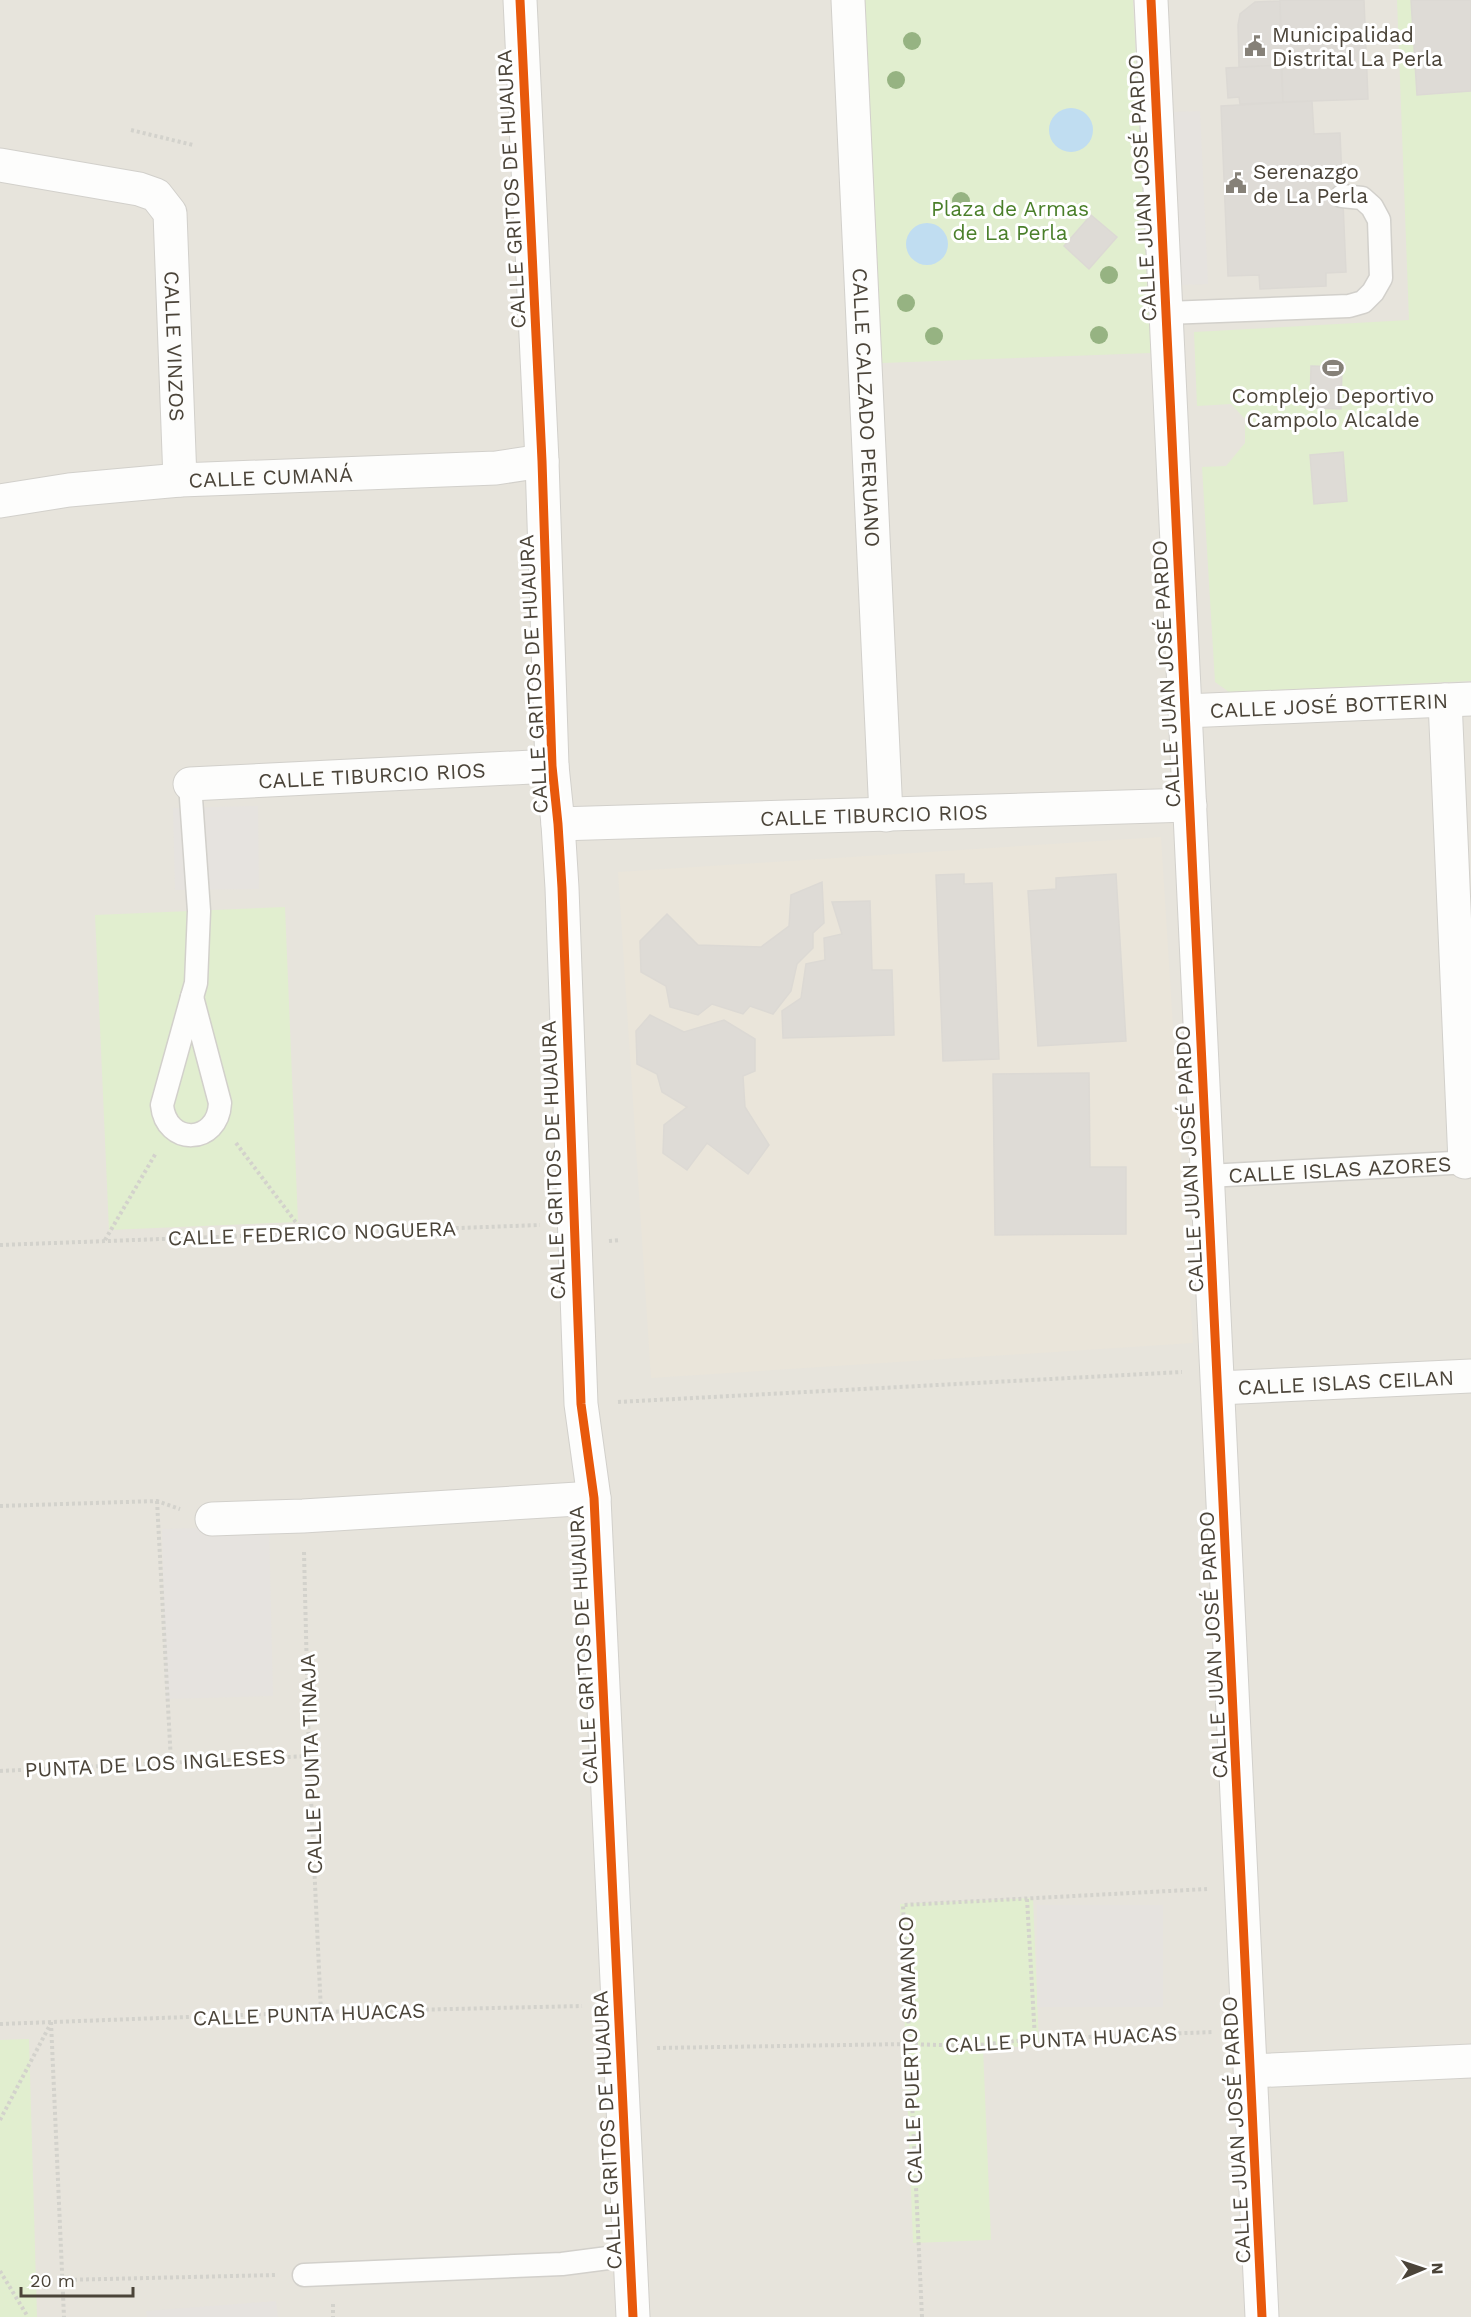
<svg xmlns="http://www.w3.org/2000/svg" width="1471" height="2317" font-family="'Work Sans',sans-serif">
<style>
.residential{fill:#e7e4dc}
.education{fill:#eae5da}
.green{fill:#e1eecf}
.parking{fill:#e6e3df}
.water{fill:#c0ddf1}
.building{fill:#dedbd6;stroke:#dcd9d4;stroke-width:1.5}
.lines{fill:none;stroke-linecap:round;stroke-linejoin:round}
.service-casing{stroke:#d2d0cb;stroke-width:25}
.minor-casing{stroke:#d2d0cb;stroke-width:35}
.path{stroke:#d3d2cc;stroke-width:4;stroke-dasharray:3 3;stroke-linecap:butt}
.service{stroke:#fdfdfc;stroke-width:22}
.minor{stroke:#fdfdfc;stroke-width:33}
.cycleway-casing{stroke:#fff;stroke-width:13}
.cycleway{stroke:#e8590c;stroke-width:9}
.tree{fill:#96b382}
.labels{text-anchor:middle;dominant-baseline:central;stroke-width:6;stroke-linejoin:round;paint-order:stroke}
.poi-label{font-size:21px;fill:#4b4439;stroke:#fff;text-anchor:start}
.street-label{font-size:21px;fill:#4b4439;stroke:#fff}
.park-label{font-size:21px;fill:#4a7f2a;stroke:#fff}
</style>
<rect width="100%" height="100%" fill="#f4f2ee"/>
<path class="residential" d="M0,0h1471v2317h-1471z"/>
<path class="education" d="M1161,837l32,506 -542,35 -33,-506z"/>
<path class="green" d="M865,0h268l18,353 -269,10z
M1397,0h74v681l-242,11 -14,-10 -13,-215 24,-1 19,-23v-24l-14,-15 -34,2 -3,-74 215,-12z
M285,907l13,315 -189,8 -14,-315z
M1033,1898l6,148 -56,2 8,192 -78,3 -13,-339z
M29,2039l8,278h-37v-277z"/>
<path class="parking" d="M1200,111l8,173 -27,1 -8,-173z
M258,806l1,83 -84,1 -2,-82z
M269,1526l4,170 -107,3 -4,-170z
M1037,1905h126v102h-126z
M276,2301l2,16h-131l-1,-6z"/>
<path class="water" d="M1049 130a22 22 0 1 1 44 0a22 22 0 1 1-44 0Z
M906 244a21 21 0 1 1 42 0a21 21 0 1 1-42 0Z"/>
<path class="building" d="M1364,0l4,99 -85,3 -3,-102z
M1411,0h60v91l-54,4z
M1280,1l1,64 -42,2 -1,-42 2,-11 15,-12z
M1281,65l2,37 -43,2 -1,-7 -11,1 -2,-30z
M1312,101l2,33 26,-1 6,139 -20,1v13l-66,3 -1,-14 -31,1 -7,-170z
M1091,215l26,22 -28,32 -25,-23z
M1311,366l31,1 -1,42 -31,-1z
M1343,452l4,49 -33,3 -4,-49z
M964,874v10l28,-1 7,176 -56,2 -7,-186z
M1116,874l10,167 -88,5 -10,-155 28,-2v-11z
M822,882l2,41 -11,10v15l-16,16 -6,27 -18,23 -23,-8 -7,8 -31,-10 -14,11 -28,-8 -4,-21 -25,-14 -1,-31 27,-27 31,31 63,2 28,-21 2,-31z
M870,901l2,69h20l2,65 -111,3 -1,-27 19,-13 5,-34 19,-4 -1,-22 18,-4 -10,-32z
M650,1015l34,17 40,-12 31,19v32l-12,5 2,31 24,38 -21,29 -41,-31 -20,27 -24,-17 1,-28 23,-18 -25,-15 -5,-18 -20,-10 -1,-33z
M1089,1073l1,94h36v67l-131,1 -2,-161z"/>
<g class="lines">
<defs>
<g id="service">
<path d="M1166,313l183,-7 14,-4 10,-10 8,-14 -2,-58 -7,-13 -10,-9 -20,-2"/>
<path d="M190,784l9,127 -3,72 -4,14"/>
<path d="M192,997l28,106c-2,42 -54,43 -58,2z"/>
<path id="s1" d="M1208,1176l263,-14"/>
<path d="M304,2275l258,-11 69,-9"/>
</g>
<g id="minor">
<path d="M520,0l22,461 10,305 6,58 4,64 19,516 13,94 39,819"/>
<path id="s2" d="M848,0l38,815"/>
<path d="M1151,0l111,2317"/>
<path id="s3" d="M0,165l139,24 17,6 14,18 10,267"/>
<path id="s4" d="M0,501l69,-11 111,-10 316,-12 46,-7"/>
<path d="M1445,700l20,462"/>
<path id="s5" d="M1185,711l286,-12"/>
<path id="s6" d="M190,784l362,-18"/>
<path id="s7" d="M558,824l632,-19"/>
<path id="s8" d="M1218,1388l253,-12"/>
<path d="M212,1519l91,-3 291,-18"/>
<path d="M1251,2071l220,-10"/>
</g>
</defs>
<use href="#service" class="service-casing"/>
<use href="#minor" class="minor-casing"/>
<path class="path" d="M131,130l62,15
M236,1143l68,90
M105,1240l51,-87
M609,1241l11,-1
M0,1245l540,-20
M618,1402l564,-30
M157,1501l14,261
M0,1506l157,-5 23,8
M304,1552l5,204 12,256
M0,1771l309,-15
M1027,1899l8,140
M51,2022l13,295
M0,2024l321,-12 261,-6
M657,2048l251,-4 62,2 65,-7 178,-7
M0,2120l51,-97
M0,2271l28,46
M62,2280l214,-5
M333,2304v13
M922,2317l-19,-412 304,-16"/>
<use href="#service" class="service"/>
<use href="#minor" class="minor"/>
<defs>
<path id="cycleway" d="M520,0l22,461 10,305 6,58 4,64 19,516 13,94 39,819
M1151,0l111,2317"/>
</defs>
<use href="#cycleway" class="cycleway-casing"/>
<use href="#cycleway" class="cycleway"/>
</g>
<g class="tree">
<circle cx="912" cy="41" r="9"/>
<circle cx="896" cy="80" r="9"/>
<circle cx="961" cy="201" r="9"/>
<circle cx="1109" cy="275" r="9"/>
<circle cx="906" cy="303" r="9"/>
<circle cx="1099" cy="335" r="9"/>
<circle cx="934" cy="336" r="9"/>
</g>
<defs>
<symbol id="civic-bare" viewBox="-9 -9 18 18"><path d="M-.6-6.5H3V-4.5H.6V-3L4-1V1h2V6H-6V1h2V-1L-.6-3ZM-1.2 2.5V6h2.4V2.5Z" fill="#868178" stroke="#fff" stroke-width="2.5" paint-order="stroke"/></symbol>
<symbol id="stadium-bare" viewBox="-9 -9 18 18"><path d="M0-5a6.5 5 0 1 0 0 10a6.5 5 0 1 0 0-10ZM-3.5-1.8h7v3.6h-7Z" fill="#868178" stroke="#fff" stroke-width="2.5" paint-order="stroke"/></symbol>
</defs>
<g fill-rule="evenodd">
<use href="#civic-bare" x="1240" y="31" width="30" height="30"/>
<use href="#civic-bare" x="1221" y="168" width="30" height="30"/>
<use href="#stadium-bare" x="1318" y="353" width="30" height="30"/>
</g>
<g class="labels">
<g class="poi-label">
<text x="1272" y="34">Municipalidad<tspan x="1272" dy="24">Distrital La Perla</tspan></text>
<text x="1253" y="171">Serenazgo<tspan x="1253" dy="24">de La Perla</tspan></text>
<text x="1333" y="395" text-anchor="middle">Complejo Deportivo<tspan x="1333" dy="24">Campolo Alcalde</tspan></text>
</g>
<g class="street-label">
<text transform="translate(1142 188) rotate(-93)">CALLE JUAN JOSÉ PARDO</text>
<text transform="translate(511 189) rotate(-93)">CALLE GRITOS DE HUAURA</text>
<text stroke="none"><textPath href="#s3" startOffset="315">CALLE VINZOS</textPath></text>
<text stroke="none"><textPath href="#s2" startOffset="408">CALLE CALZADO PERUANO</textPath></text>
<text stroke="none"><textPath href="#s4" startOffset="272">CALLE CUMANÁ</textPath></text>
<text transform="translate(533 674) rotate(-93)">CALLE GRITOS DE HUAURA</text>
<text transform="translate(1166 674) rotate(-93)">CALLE JUAN JOSÉ PARDO</text>
<text stroke="none"><textPath href="#s5" startOffset="144">CALLE JOSÉ BOTTERIN</textPath></text>
<text stroke="none"><textPath href="#s6" startOffset="182">CALLE TIBURCIO RIOS</textPath></text>
<text stroke="none"><textPath href="#s7" startOffset="316">CALLE TIBURCIO RIOS</textPath></text>
<text transform="translate(1189 1159) rotate(-93)">CALLE JUAN JOSÉ PARDO</text>
<text transform="translate(553 1160) rotate(-92)">CALLE GRITOS DE HUAURA</text>
<text stroke="none"><textPath href="#s1" startOffset="132">CALLE ISLAS AZORES</textPath></text>
<text transform="translate(312 1233) rotate(-2)">CALLE FEDERICO NOGUERA</text>
<text stroke="none"><textPath href="#s8" startOffset="128">CALLE ISLAS CEILAN</textPath></text>
<text transform="translate(583 1645) rotate(-93)">CALLE GRITOS DE HUAURA</text>
<text transform="translate(1213 1645) rotate(-93)">CALLE JUAN JOSÉ PARDO</text>
<text transform="translate(155 1763) rotate(-3)">PUNTA DE LOS INGLESES</text>
<text transform="translate(311 1764) rotate(-92)">CALLE PUNTA TINAJA</text>
<text transform="translate(309 2014) rotate(-2)">CALLE PUNTA HUACAS</text>
<text transform="translate(1061 2039) rotate(-3)">CALLE PUNTA HUACAS</text>
<text transform="translate(910 2050) rotate(-92)">CALLE PUERTO SAMANCO</text>
<text transform="translate(607 2130) rotate(-93)">CALLE GRITOS DE HUAURA</text>
<text transform="translate(1236 2130) rotate(-93)">CALLE JUAN JOSÉ PARDO</text>
</g>
<g class="park-label">
<text x="1010" y="208">Plaza de Armas<tspan x="1010" dy="24">de La Perla</tspan></text>
</g>
</g>
<g transform="translate(1423 2269) rotate(88)" stroke="#ffffff" stroke-width="4.5" paint-order="stroke">
<path d="M0-4.5L10 22L0 15L-10 22Z" fill="#4b4439"/>
<text y="-9" font-size="16" font-weight="bold" text-anchor="middle" fill="#4b4439">N</text>
</g>
<path d="M21 2287v9h112v-9" fill="none" stroke="#4b4439" stroke-width="3"/>
<text x="30" y="2287" font-size="18" fill="#4b4439" stroke="#ffffff" stroke-width="4.5" paint-order="stroke">20 m</text>
</svg>
